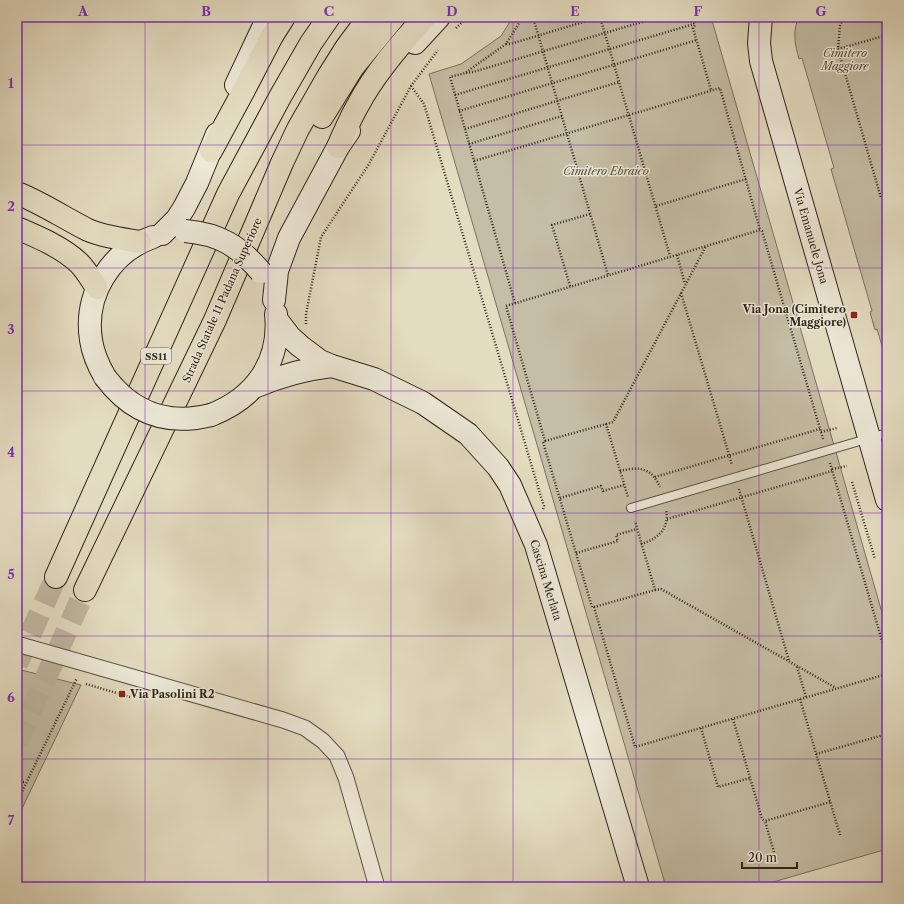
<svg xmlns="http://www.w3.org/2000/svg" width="904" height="904" font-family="'Libre Caslon Text',serif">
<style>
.green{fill:#c5bda5;stroke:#7a7160}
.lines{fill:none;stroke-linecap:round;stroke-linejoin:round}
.highway-tunnel{stroke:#c0b7a0;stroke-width:22;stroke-dasharray:22 11;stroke-linecap:butt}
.lane-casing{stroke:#5c5344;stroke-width:10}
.street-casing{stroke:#5c5344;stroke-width:17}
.secondary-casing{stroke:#2e251b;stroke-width:24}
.highway-casing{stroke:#2e251b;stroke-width:24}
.path{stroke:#2e251b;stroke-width:2.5;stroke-dasharray:1 2;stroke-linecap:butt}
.lane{stroke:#ede8d7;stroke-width:8}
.street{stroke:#ede8d7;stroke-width:15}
.secondary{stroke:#ede8d7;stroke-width:22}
.highway{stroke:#e4dcc1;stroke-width:22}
.secondary-bridge-casing{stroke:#2e251b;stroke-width:24;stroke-linecap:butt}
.secondary-bridge{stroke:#ede8d7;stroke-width:22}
.grid{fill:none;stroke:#7b2cbf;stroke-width:1;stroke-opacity:0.55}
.poi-dot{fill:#8f2418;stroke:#ede8d7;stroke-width:1.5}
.labels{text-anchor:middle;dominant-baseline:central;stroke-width:3;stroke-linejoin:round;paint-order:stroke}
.shield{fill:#ede8d7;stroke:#676053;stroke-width:1}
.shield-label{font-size:10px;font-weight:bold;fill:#2e251b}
.park-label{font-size:11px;font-style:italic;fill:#544b3e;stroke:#ede8d7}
.street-label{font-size:11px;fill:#2e251b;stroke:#ede8d7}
.poi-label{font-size:11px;font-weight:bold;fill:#2e251b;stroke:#ede8d7;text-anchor:end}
.neatline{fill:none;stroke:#7b2cbf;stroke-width:1.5}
.grid-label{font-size:13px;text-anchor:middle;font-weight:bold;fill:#7b2cbf}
</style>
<rect width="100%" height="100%" fill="#e4dcc1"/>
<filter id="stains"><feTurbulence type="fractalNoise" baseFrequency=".005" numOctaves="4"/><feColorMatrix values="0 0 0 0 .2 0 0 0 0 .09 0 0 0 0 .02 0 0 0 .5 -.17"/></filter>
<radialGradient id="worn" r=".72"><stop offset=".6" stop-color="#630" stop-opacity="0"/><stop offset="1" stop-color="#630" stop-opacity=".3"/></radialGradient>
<path class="green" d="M513,17h198l176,613v219l-131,38h-90l-237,-813 32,-10 40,-28z
M799,17h88v346l-10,-34 -2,1 -5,-18 2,-1 -41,-142 3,-1 -32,-110 -3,1c-4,-14 -7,-29 0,-42z
M17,669l64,16 -64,134z"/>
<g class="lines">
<path class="highway-tunnel" d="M17,664l39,-87
M17,742l68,-152"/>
<defs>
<path id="lane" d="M631,508l256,-75"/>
<path id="street" d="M17,644l266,76 22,8 18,13 14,15 9,22 31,109"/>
<path id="secondary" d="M761,17l-2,26 2,18 126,439
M415,43l24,-26
M236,85l32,-68
M162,234l15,-15 7,-11 13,-25 20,-49
M274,300l3,-29 12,-33 49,-91 11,-16
M277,320l13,17 10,9 20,15 12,5 42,13 49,24 45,31 30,33 12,18 26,60 102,342
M105,377c-7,-12 -12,-23 -14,-37 -7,-45 19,-88 62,-103
M254,387c26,-11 51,-18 78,-21
M211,415c44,-17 70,-53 65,-101"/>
<path id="highway" d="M322,117l31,-50 41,-50
M338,147c6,-14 12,-28 20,-42 17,-32 42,-61 67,-88
M211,151l33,-61 28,-54 12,-19
M17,193c25,10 47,25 71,37 16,7 35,9 52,12
M17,228c21,9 45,19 62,35 7,7 12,16 18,25
M56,577l172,-383 52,-97 31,-54 18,-26
M85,590l130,-270 67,-157 16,-34 31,-54 17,-27 23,-31"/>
</defs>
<use href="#lane" class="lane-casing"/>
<use href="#street" class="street-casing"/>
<use href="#secondary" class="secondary-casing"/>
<use href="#highway" class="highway-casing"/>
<path class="path" d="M533,17l75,258
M600,17l70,239
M692,17l3,8 -2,3 18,62
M844,17l-4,8 -2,24 43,149 6,-2
M534,20l8,-3
M456,28l12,-11
M506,44h4l90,-27
M838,49l49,-14
M466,73l7,-1 186,-55
M411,86l13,18 117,393 3,9 -1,4
M455,95l239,-71
M459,111l238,-71
M465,129l154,-47
M469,144l93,-28
M474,161l246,-73 40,142
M656,206l90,-27
M677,255l8,29
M570,286l-18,-61 38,-11
M681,293l51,172
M515,303l-65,-226 15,-4 41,-29 17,-27
M306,324v-10l15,-77 48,-73 42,-78 27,-36
M606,424l7,-2 93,-176
M821,432l16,-4
M823,439l-61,-208 -2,-1 -254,76 39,135 -2,1 49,165h2l41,140 252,-73
M545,441l61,-17 22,73
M830,463l57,195
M832,469l15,-3
M620,471c19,-5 32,-3 40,16
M655,477l165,-48
M852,482l23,77
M739,489l50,172
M560,498l41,-12 2,5 21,-6
M667,519l165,-48
M641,544c17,-5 29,-16 25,-34
M576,553l42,-12 -2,-6 21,-6
M655,590l6,-1 175,99
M594,607l61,-17 -20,-69
M797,667l9,30
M86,684l44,13
M800,699l40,136
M733,719l29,100 3,2
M701,728l17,59 32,-9
M816,754l71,-20
M17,782h9
M17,802l60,-124
M774,852l-9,-31 65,-19"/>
<use href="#lane" class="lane"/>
<use href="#street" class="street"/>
<use href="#secondary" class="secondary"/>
<use href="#highway" class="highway"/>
<defs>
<path id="secondary-bridge" d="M185,231c35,3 54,15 76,41
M105,377c27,36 62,49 106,38"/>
</defs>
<use href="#secondary-bridge" class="secondary-bridge-casing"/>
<use href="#secondary-bridge" class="secondary-bridge"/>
</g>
<path class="grid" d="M145,17v870M268,17v870M391,17v870M513,17v870M636,17v870M759,17v870M17,145h870M17,268h870M17,391h870M17,513h870M17,636h870M17,759h870"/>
<g class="poi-dot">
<rect x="850" y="311" width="8" height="8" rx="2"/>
<rect x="118" y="690" width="8" height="8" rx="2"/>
</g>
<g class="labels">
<rect class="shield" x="141" y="348" width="30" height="16" rx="3"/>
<g class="shield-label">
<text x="156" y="356">SS11</text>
</g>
<g class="park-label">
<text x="845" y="53">Cimitero<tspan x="845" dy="13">Maggiore</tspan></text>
<text x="606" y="171">Cimitero Ebraico</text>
</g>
<g class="street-label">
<text transform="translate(811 236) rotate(74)">Via Emanuele Jona</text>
<text transform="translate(222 300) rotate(-66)">Strada Statale 11 Padana Superiore</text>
<text transform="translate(546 580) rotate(73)">Cascina Merlata</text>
</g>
<g class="poi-label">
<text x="846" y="309">Via Jona (Cimitero<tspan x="846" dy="13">Maggiore)</tspan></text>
<text x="130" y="694" text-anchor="start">Via Pasolini R2</text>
</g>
</g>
<rect width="904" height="904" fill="none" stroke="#e4dcc1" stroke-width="44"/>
<path d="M742 862v6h55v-6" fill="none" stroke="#2e251b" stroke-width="2"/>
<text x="748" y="862" font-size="12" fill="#2e251b" stroke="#ede8d7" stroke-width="3" paint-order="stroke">20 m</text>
<rect x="22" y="22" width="860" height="860" class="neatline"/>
<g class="grid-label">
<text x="83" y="16">A</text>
<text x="206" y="16">B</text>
<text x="329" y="16">C</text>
<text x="452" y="16">D</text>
<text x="575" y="16">E</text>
<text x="698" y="16">F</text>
<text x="821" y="16">G</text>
<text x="11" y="88">1</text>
<text x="11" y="211">2</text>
<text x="11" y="334">3</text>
<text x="11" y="457">4</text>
<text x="11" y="579">5</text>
<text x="11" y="702">6</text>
<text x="11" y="825">7</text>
</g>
<rect width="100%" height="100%" filter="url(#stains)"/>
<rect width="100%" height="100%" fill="url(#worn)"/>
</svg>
